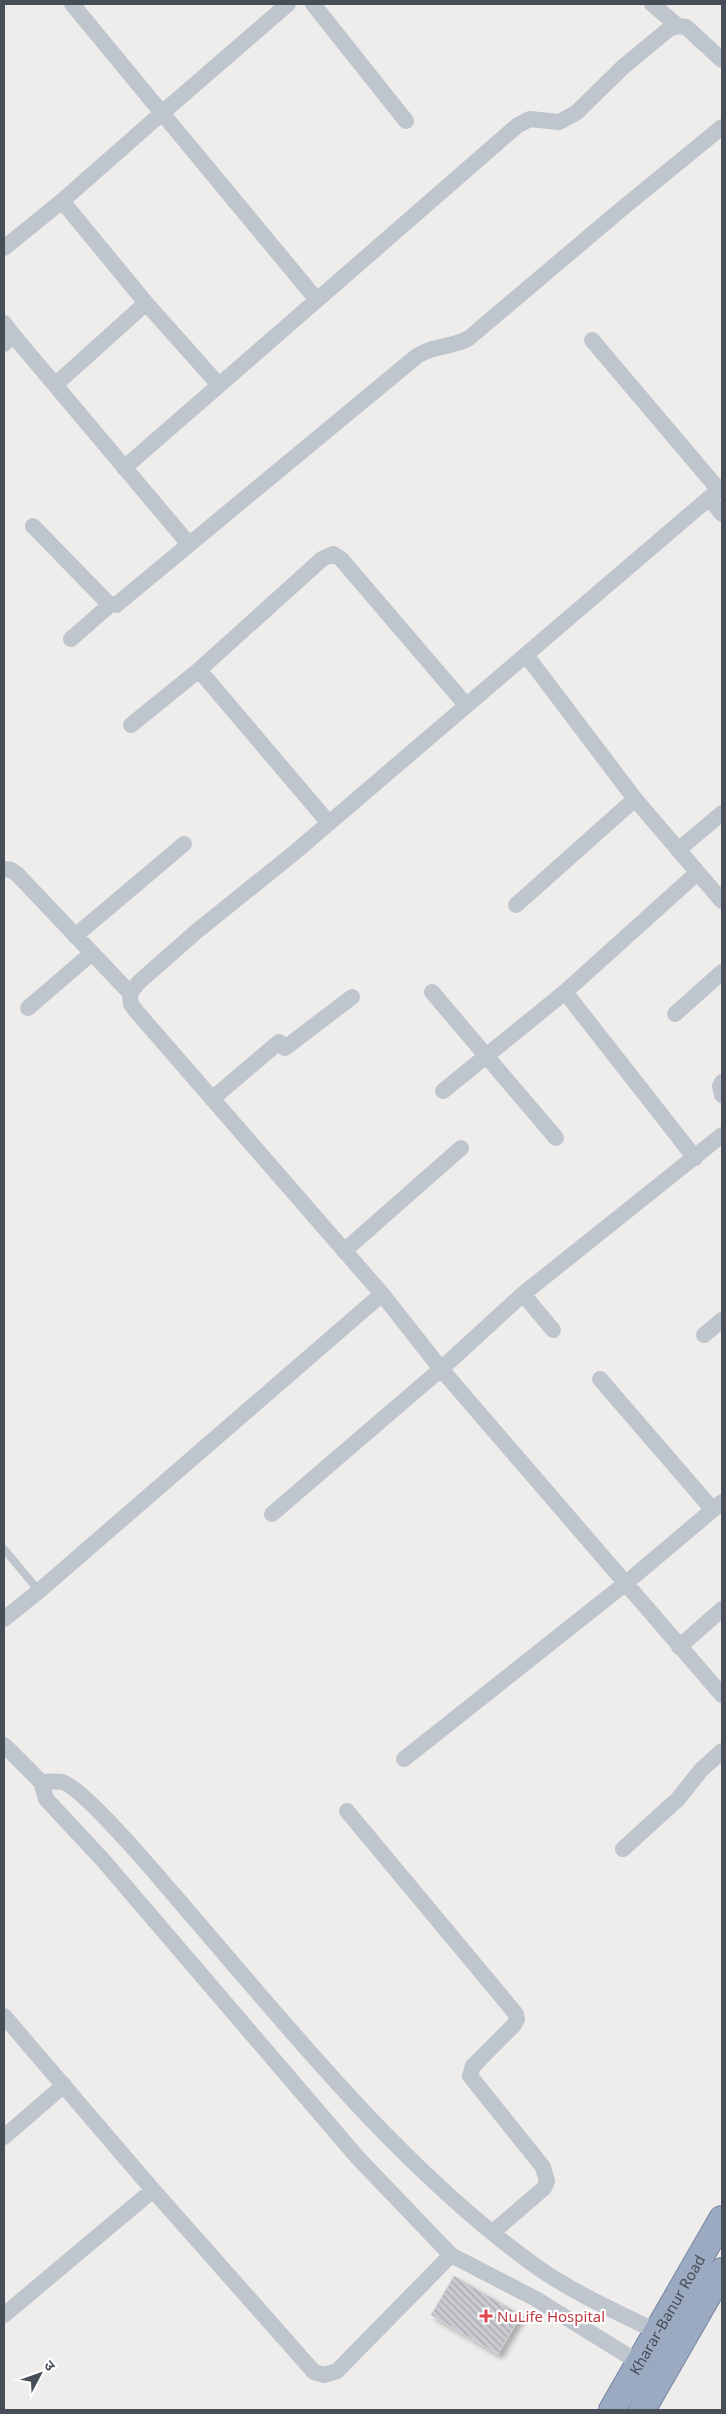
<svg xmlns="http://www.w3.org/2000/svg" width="726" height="2414" font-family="'Noto Sans','Noto Sans Devanagari',sans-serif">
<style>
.building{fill:url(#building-back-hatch);stroke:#d0d2d7;filter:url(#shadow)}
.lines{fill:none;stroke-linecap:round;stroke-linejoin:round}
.trunk-casing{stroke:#7385a3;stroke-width:28}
.service{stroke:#bec5cd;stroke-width:8}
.minor{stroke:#bec5cd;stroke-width:16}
.trunk{stroke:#9baac0;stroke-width:26}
.health-dot{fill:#e0444e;stroke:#fff;stroke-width:2}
.labels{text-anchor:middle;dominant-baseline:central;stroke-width:4.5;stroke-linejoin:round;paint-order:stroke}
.street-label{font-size:15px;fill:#464e58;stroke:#fff}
.health-label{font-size:15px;fill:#be3a42;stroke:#fff;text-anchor:start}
</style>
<defs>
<pattern id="building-back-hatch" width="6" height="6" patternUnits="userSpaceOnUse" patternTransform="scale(1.25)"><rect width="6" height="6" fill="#cacbd1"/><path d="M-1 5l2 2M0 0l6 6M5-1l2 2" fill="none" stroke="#a6a7ac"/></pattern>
<filter id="shadow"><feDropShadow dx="4.5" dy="4.5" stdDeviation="2.5" flood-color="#0004"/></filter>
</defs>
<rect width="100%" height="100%" fill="#efecec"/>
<path class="building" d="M454,2276l67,39 -23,39 -67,-39z"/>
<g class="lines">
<defs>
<g id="trunk">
<path id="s1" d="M612,2410l110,-191"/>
<path d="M642,2410l80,-139"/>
</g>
</defs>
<use href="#trunk" class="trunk-casing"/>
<path class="service" d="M4,1549l35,42"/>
<path class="minor" d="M72,4l90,109 126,-109
M313,4l93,117
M652,4l26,22
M4,248l58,-47 100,-88 155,187 201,-175 12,-6 29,3 17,-9 47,-46 46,-38 9,-3 8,1 36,33
M146,303l73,82
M4,323l9,12 -9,9
M13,335l175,208
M592,340l127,150
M55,385l91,-82 -84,-102
M124,468l193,-168
M722,487l-428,366 -97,78 -58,51 -9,11 1,11 5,7 246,283 59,75 281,326
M709,498l13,16
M33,526l74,76 9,3 301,-249c16,-11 35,-8 52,-18l149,-126 104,-85
M71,639l40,-35
M526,655l109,144 87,102
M199,670l129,152
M131,725l68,-55 123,-111 11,-5 8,5 125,146
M678,850l44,-37
M4,869l7,1 6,4 113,119
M516,905l119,-106
M75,936l109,-92
M432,992l124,146
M565,992l130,166
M28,1008l64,-55
M675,1014l47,-42
M722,1082l-2,4 2,9
M443,1091l122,-99 132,-119
M212,1099l67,-57 6,6 67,-51
M344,1251l117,-103
M523,1294l30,36
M704,1335l18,-15
M600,1379l113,131
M272,1514l169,-145 82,-75 199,-159
M4,1619l35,-28 343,-297
M679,1647l43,-38
M4,1745l37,37 5,17 56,60 256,299 93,97 85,44 102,63
M404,1759l222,-176 96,-81
M41,1782c6,0 14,-1 21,0 19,4 90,87 106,106 113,130 226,275 366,377 38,27 80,46 122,66
M347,1811l169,203 1,5 -3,6 -41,41 -3,10 73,91 4,14 -3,7 -51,44
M623,1849l55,-50 23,-29 21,-19
M4,2016l149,174 161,182 10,3 13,-4 114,-116
M4,2137l60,-52
M4,2315l149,-125"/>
<use href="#trunk" class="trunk"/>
</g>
<path class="health-dot" d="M483.5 2308.5h5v5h5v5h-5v5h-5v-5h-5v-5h5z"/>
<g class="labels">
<g class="street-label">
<text stroke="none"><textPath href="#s1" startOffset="110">Kharar-Banur Road</textPath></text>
</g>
<g class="health-label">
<text x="497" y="2316">NuLife Hospital</text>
</g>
</g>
<rect width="726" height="2414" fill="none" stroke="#464e58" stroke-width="10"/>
<g transform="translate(40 2374) rotate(49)" stroke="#ffffff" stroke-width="4" paint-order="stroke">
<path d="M0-4L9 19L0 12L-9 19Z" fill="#464e58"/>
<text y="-8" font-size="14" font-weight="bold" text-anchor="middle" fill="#464e58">उ</text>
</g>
</svg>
